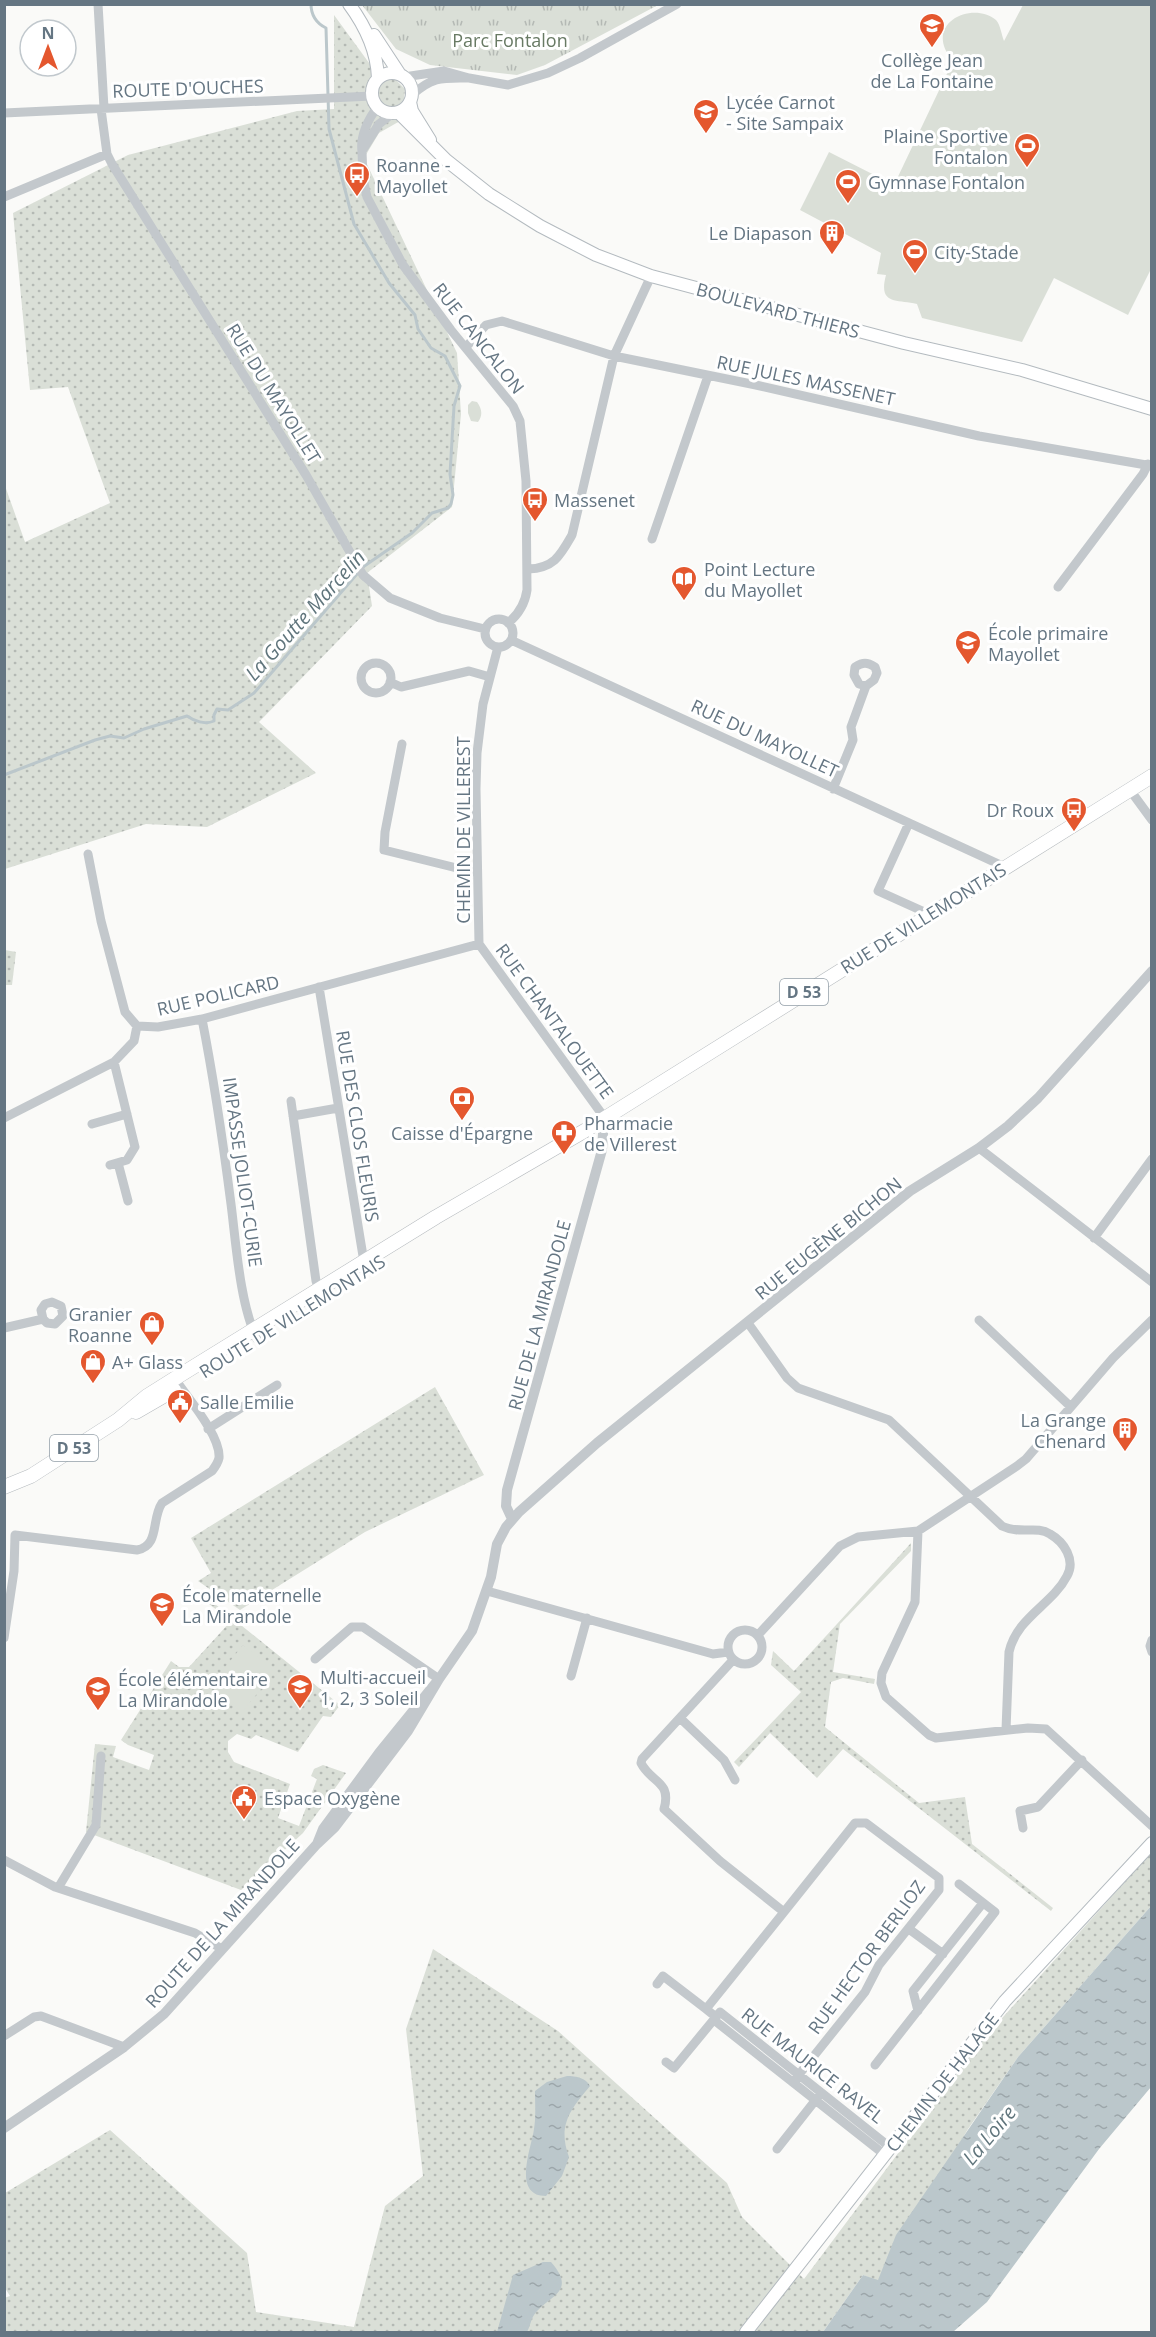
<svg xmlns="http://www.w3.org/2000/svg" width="1156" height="2337" font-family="'Open Sans',sans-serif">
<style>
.grass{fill:url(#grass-dots)}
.park{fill:url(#park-tufts)}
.garden{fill:#dadfd7}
.water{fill:url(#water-ripples)}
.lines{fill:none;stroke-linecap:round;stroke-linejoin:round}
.stream{stroke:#bbc7cb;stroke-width:3}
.secondary-casing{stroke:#b3babf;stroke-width:14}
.primary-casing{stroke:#b5babe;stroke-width:15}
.minor{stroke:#c3c8cc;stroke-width:9}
.tertiary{stroke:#c3c8cc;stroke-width:10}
.secondary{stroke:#fff;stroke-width:12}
.primary{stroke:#fff;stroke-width:14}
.labels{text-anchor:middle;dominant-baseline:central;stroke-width:6;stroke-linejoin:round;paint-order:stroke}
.shield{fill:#fff;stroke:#939fa8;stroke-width:1.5}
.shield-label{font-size:16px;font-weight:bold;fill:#657683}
.park-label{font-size:18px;fill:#687a64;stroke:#fff}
.poi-label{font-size:18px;fill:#657683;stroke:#fff;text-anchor:start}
.street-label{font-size:18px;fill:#657683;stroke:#fff}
.water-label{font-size:20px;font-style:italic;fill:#60757c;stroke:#fff}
</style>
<defs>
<pattern id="grass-dots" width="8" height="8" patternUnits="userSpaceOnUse" patternTransform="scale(1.5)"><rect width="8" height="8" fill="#dadfd7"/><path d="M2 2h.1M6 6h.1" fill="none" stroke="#b4b9b4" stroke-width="1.8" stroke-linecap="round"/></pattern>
<pattern id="park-tufts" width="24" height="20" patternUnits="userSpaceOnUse" patternTransform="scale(1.5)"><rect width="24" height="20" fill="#dadfd7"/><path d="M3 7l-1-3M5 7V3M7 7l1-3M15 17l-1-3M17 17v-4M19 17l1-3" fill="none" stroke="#b4b9b4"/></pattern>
<pattern id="water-ripples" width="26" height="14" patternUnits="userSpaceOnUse" patternTransform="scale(1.5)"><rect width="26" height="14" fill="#bbc7cb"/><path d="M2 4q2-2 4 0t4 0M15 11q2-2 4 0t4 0" fill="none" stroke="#9ca6aa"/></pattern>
</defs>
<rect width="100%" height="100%" fill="#fafaf8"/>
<path class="grass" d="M334,15l49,67 6,-3 7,1 9,9 -1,10 -5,6 8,12 -28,16 -15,25 93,195 4,61 -9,93 -85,66 5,33 -113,116 57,51 -109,54 -61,-3 -141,45 -1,-386 21,59 85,-39 -42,-116 -38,3 -17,-177 115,-58 169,-44 37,-2z
M5,950l11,2 -4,33h-7z
M435,1387l49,88 -119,57 -125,78 -42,-29 13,-8 -20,-35z
M911,1543v8l-71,73 -7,48 42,7 -1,5 -31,-6 -12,4 -6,45 94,76 46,-6 7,47 81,64 -2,3 -208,-162 -26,29 -47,-45 -31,34 -5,-5 67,-70 -30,-27 2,-14 21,20z
M200,1597l10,3 130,105 -9,12 -8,-1 -25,36 -42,-17 -5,4 -14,-5 -9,7v11l6,10 56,22 -12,34 21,8 18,-47 -6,-3 3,-7 9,-4 23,8 -43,60 -62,57 -155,-58 9,-88 21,2 -3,11 36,13 5,-15 -26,-10 -7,-5 50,-79 8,6h10l42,-46z
M1151,1853v53l-133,151 -50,72 -90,152 -15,-6 -40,57h-818l-1,-34 6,-2 -5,-8v-95l105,-63 137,123 9,59 98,15 31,-121 38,-30 -17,-147 27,-80 125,82 169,152 15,34 62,62 181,-242z"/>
<path class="park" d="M362,5h296l-113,60 -28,10 -87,-10 -34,-16z
M472,401l5,1c5,7 6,13 1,20l-7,-1 -3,-8v-8z"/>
<path class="garden" d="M1023,5h128v264l-23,46 -74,-37 -32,64 -100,-24 -5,-14c-21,-5 -39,1 -31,-29l-9,-1 4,-21 -81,-43 29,-58 65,33 59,-124c-32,-37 19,-61 43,-41 5,6 5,14 8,21z
M243,1645l32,27 -33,40 -32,-26z"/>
<path class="water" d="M1151,1906v181l-52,62 -112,153 -34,30h-130l40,-57 15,5 18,-45 122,-178z
M567,2076c9,0 19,2 23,10 -19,23 -33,39 -21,71l-7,19 -16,20c-35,0 -14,-50 -12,-67 2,-12 1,-25 1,-38l12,-9z
M543,2262h8c27,31 -3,33 -17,53 -3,4 -4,12 -7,17h-30l16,-57z"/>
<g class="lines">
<path class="stream" d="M4,775l91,-35 15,-4 14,2 20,-9 43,-13c7,5 18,9 27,5v-6l3,-6 11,1 26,-17 109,-126 49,-34 20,-20 16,-5 3,-4 2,-9 -3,-21 4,-68 6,-20 -15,-30 -14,-8 -13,-19 -3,-14 -26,-32 -35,-59 -25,-95 -3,-101c-10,-5 -15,-12 -15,-24"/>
<defs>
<path id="secondary" d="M349,4c17,23 28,46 29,74
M374,35l25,38
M372 93a20 20 0 1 1 40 0a20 20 0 1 1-40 0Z
M410,102l2,9 18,29
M398,112l48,48 43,34 51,32 56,29 55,21 253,67 118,27 130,39
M746,2332l259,-331 147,-158"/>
<path id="primary" d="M136,1412l38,-22
M4,1487l27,-11 87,-56 29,-24 35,-22 254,-157 150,-87 566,-354"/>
</defs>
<use href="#secondary" class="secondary-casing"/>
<use href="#primary" class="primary-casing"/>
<path class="minor" d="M98,4l6,104
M404,77l40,-6 25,7c-26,0 -36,-2 -57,17
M469,78l39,7 40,-12 32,-15 97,-54
M378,107c-10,11 -18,30 -16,44l17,-27 14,-11
M101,109l6,45 5,10 194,311 57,100 27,23 50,20 45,11
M4,113l368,-17
M362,151l1,28 4,18 36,68 48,65 62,76 7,15 6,60 1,109c-2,14 -8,24 -19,33
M4,197l103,-43
M466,347l20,-22 16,-4 112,35 142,29 223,51 173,30
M652,539l56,-163
M528,569c26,-1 32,-13 44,-34l42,-179 37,-80
M1058,587l85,-113 5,-10
M485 633a14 14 0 1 1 28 0a14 14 0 1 1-28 0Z
M511,640l494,227
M498,647l-15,57 -6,49 -1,36 3,155 125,173
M361 678a15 15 0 1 1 30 0a15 15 0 1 1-30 0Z
M390,682l11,5 68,-16 21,6
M402,744l-17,88 -1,18 93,23
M833,789l20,-49 -2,-13 15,-41 8,-6 3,-7 -2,-6c-8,-5 -12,-5 -20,0l-1,8 5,9 7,2
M1130,790l22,30
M909,823l-31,68 51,23
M88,854l13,67 24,91 12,14 21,1 44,-8 277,-75
M319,987l44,269 5,13
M202,1019c12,61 21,123 29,185 5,39 9,101 26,135
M291,1101l25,180 7,17
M293,1116l45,-8
M4,1118l110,-56 20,-21 3,-15
M92,1124l35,-10
M979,1148l173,134
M118,1163l10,38
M110,1165l17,-5 8,-13 -21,-85
M1094,1238l58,-79
M979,1320l92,87
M748,1323l39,55 11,10 91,32 113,106c19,9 34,-1 48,8 14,8 26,26 17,42 -15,29 -50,41 -58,76l-3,78
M4,1328l39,-9 4,4 8,1 8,-8 -2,-10 -9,-4 -7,2 -4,6 2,9
M208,1429l69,-44
M918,1531l-3,71 -33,71 -1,10 5,14 43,38 7,3 92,-10 18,1 106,97
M487,1591l226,63 15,-2
M728 1647a17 17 0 1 1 34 0a17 17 0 1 1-34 0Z
M758,1635l82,-89 18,-9 60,-6 99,-65 9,-7 87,-101 39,-38
M4,1638l10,-67 1,-36 122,15c23,-4 14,-31 25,-47l50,-32c3,-4 6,-8 7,-13 2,-22 -32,-61 -44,-79
M1152,1640l-2,6 2,6
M315,1659l37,-32h11l76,52
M571,1676l16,-58
M680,1718l44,42 11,20
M1023,1828l-3,-17 18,-4 44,-47
M4,1860l51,27 140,46 27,16
M58,1888l38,-63 5,-69
M784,1912l71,-89h11l73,55v12l-60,75 -14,27 -72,90
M909,1929l34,25
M657,1984l6,-8 43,33
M918,2011l-5,-20 70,-88
M716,2017l-10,-8 78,-97 -64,-51 -56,-52c8,-28 -13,-26 -23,-46l1,-4 91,-99
M714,2020l171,135
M4,2036l30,-19 7,-1 83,31
M666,2062l8,6 46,-56 171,136
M875,2065l120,-153 -36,-28
M777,2149l41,-52"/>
<path class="tertiary" d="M512,1519l-6,-13 1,-16 95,-340 2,-33
M439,1679l-60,74 -56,76 -6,15 18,-17 73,-96 31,-52 33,-48 19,-54 6,-33 9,-17 13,-15 78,-69 313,-252 69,-43 29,-22 30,-28 114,-127
M4,2128l120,-81 40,-33 153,-170"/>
<use href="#secondary" class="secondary"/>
<use href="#primary" class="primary"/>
</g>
<defs>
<symbol id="school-pin" viewBox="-11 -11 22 30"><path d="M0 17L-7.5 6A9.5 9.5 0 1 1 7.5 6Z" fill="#e4572e" stroke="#fff"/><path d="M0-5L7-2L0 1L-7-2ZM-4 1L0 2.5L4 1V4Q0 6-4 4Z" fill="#fff"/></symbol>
<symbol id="stadium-pin" viewBox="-11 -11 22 30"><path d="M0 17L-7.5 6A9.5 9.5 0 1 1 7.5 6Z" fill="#e4572e" stroke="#fff"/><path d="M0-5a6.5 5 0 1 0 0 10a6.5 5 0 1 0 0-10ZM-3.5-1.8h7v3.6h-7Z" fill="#fff"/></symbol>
<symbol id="bus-pin" viewBox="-11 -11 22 30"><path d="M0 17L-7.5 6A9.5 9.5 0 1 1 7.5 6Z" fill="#e4572e" stroke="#fff"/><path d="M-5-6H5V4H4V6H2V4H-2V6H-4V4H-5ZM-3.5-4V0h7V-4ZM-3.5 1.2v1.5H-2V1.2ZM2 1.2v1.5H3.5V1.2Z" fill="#fff"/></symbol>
<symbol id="building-pin" viewBox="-11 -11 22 30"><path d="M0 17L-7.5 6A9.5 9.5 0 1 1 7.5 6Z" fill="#e4572e" stroke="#fff"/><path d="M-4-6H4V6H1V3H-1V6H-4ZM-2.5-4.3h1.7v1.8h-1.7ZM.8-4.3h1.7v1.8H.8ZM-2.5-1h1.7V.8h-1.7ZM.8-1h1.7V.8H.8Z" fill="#fff"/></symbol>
<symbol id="library-pin" viewBox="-11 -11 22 30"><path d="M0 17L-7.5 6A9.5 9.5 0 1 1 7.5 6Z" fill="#e4572e" stroke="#fff"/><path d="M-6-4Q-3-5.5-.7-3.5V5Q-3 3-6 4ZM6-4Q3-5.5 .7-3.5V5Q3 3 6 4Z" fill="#fff"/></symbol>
<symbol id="bank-pin" viewBox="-11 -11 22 30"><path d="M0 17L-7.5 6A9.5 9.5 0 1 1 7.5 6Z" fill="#e4572e" stroke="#fff"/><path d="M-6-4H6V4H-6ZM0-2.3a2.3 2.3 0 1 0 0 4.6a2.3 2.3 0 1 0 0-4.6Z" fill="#fff"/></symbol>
<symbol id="pharmacy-pin" viewBox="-11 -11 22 30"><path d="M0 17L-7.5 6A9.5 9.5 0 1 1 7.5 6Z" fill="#e4572e" stroke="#fff"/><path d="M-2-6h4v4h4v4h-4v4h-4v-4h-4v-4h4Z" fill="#fff"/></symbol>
<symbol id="shop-pin" viewBox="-11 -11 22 30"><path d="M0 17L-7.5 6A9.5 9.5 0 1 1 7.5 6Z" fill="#e4572e" stroke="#fff"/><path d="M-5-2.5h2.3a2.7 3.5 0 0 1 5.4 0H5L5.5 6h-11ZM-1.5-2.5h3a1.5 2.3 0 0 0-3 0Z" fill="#fff"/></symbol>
<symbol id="civic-pin" viewBox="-11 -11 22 30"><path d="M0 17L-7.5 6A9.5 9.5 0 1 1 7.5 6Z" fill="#e4572e" stroke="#fff"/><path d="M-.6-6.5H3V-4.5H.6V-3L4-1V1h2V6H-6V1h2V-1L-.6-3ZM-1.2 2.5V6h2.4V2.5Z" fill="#fff"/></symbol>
</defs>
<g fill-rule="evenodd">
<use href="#school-pin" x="917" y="11" width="30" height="40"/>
<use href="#school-pin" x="691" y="97" width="30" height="40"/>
<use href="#stadium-pin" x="1012" y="131" width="30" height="40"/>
<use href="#bus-pin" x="342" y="160" width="30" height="40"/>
<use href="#stadium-pin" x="833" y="167" width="30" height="40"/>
<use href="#building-pin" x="817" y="218" width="30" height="40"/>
<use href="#stadium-pin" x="900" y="237" width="30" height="40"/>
<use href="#bus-pin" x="520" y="485" width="30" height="40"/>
<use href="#library-pin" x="669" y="564" width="30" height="40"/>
<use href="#school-pin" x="953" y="628" width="30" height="40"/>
<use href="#bus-pin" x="1059" y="795" width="30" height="40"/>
<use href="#bank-pin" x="447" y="1084" width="30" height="40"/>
<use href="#pharmacy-pin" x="549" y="1118" width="30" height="40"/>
<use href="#shop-pin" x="137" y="1309" width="30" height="40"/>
<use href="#shop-pin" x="78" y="1347" width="30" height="40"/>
<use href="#civic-pin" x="165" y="1387" width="30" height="40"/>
<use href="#building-pin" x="1110" y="1415" width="30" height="40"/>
<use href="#school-pin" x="147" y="1590" width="30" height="40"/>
<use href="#school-pin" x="285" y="1672" width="30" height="40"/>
<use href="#school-pin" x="83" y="1674" width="30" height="40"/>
<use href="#civic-pin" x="229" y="1783" width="30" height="40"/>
</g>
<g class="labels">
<g class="shield">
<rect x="780" y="979" width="48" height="26" rx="4.5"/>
<rect x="50" y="1435" width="48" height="26" rx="4.5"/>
</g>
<g class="shield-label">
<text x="804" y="992">D 53</text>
<text x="74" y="1448">D 53</text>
</g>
<g class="park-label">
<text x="510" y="40">Parc Fontalon</text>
</g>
<g class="poi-label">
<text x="932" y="60" text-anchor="middle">Collège Jean<tspan x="932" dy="21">de La Fontaine</tspan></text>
<text x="726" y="102">Lycée Carnot<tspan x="726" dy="21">- Site Sampaix</tspan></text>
<text x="1008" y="136" text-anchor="end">Plaine Sportive<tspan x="1008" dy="21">Fontalon</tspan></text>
<text x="376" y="165">Roanne -<tspan x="376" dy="21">Mayollet</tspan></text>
<text x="868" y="182">Gymnase Fontalon</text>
<text x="812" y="233" text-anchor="end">Le Diapason</text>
<text x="934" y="252">City-Stade</text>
<text x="554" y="500">Massenet</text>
<text x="704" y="569">Point Lecture<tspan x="704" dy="21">du Mayollet</tspan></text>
<text x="988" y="633">École primaire<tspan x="988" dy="21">Mayollet</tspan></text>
<text x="1054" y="810" text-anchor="end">Dr Roux</text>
<text x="584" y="1123">Pharmacie<tspan x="584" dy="21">de Villerest</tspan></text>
<text x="462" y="1133" text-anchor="middle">Caisse d'Épargne</text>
<text x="132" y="1314" text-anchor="end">Granier<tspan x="132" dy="21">Roanne</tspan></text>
<text x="112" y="1362">A+ Glass</text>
<text x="200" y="1402">Salle Emilie</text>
<text x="1106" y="1420" text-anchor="end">La Grange<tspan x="1106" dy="21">Chenard</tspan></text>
<text x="182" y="1595">École maternelle<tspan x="182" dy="21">La Mirandole</tspan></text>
<text x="320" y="1677">Multi-accueil<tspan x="320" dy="21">1, 2, 3 Soleil</tspan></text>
<text x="118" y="1679">École élémentaire<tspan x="118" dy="21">La Mirandole</tspan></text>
<text x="264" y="1798">Espace Oxygène</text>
</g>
<g class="street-label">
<text transform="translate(188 88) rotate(-2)">ROUTE D'OUCHES</text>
<text transform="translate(778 310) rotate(15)">BOULEVARD THIERS</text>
<text transform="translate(479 338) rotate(52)">RUE CANCALON</text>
<text transform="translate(806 380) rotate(12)">RUE JULES MASSENET</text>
<text transform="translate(274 393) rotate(58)">RUE DU MAYOLLET</text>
<text transform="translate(765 738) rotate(25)">RUE DU MAYOLLET</text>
<text transform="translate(463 830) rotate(-90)">CHEMIN DE VILLEREST</text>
<text transform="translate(923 918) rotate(-32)">RUE DE VILLEMONTAIS</text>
<text transform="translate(218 995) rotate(-13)">RUE POLICARD</text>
<text transform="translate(555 1021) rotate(54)">RUE CHANTALOUETTE</text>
<text transform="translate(358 1126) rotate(81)">RUE DES CLOS FLEURIS</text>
<text transform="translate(243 1172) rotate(82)">IMPASSE JOLIOT-CURIE</text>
<text transform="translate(828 1238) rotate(-39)">RUE EUGÈNE BICHON</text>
<text transform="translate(539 1315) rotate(-75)">RUE DE LA MIRANDOLE</text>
<text transform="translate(292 1316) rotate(-32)">ROUTE DE VILLEMONTAIS</text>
<text transform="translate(222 1923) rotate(-48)">ROUTE DE LA MIRANDOLE</text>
<text transform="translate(866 1957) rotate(-54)">RUE HECTOR BERLIOZ</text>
<text transform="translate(813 2065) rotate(38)">RUE MAURICE RAVEL</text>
<text transform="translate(942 2082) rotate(-52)">CHEMIN DE HALAGE</text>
</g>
<g class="water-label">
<text transform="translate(305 615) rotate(-48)">La Goutte Marcelin</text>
<text transform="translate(989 2135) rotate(-50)">La Loire</text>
</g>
</g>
<rect width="1156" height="2337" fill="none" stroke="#657683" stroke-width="12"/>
<g transform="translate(48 48)"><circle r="28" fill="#ffffff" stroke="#c1c8cd" stroke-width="1.5"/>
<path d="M0-4.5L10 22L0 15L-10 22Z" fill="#e4572e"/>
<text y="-9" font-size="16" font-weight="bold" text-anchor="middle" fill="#657683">N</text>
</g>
</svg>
